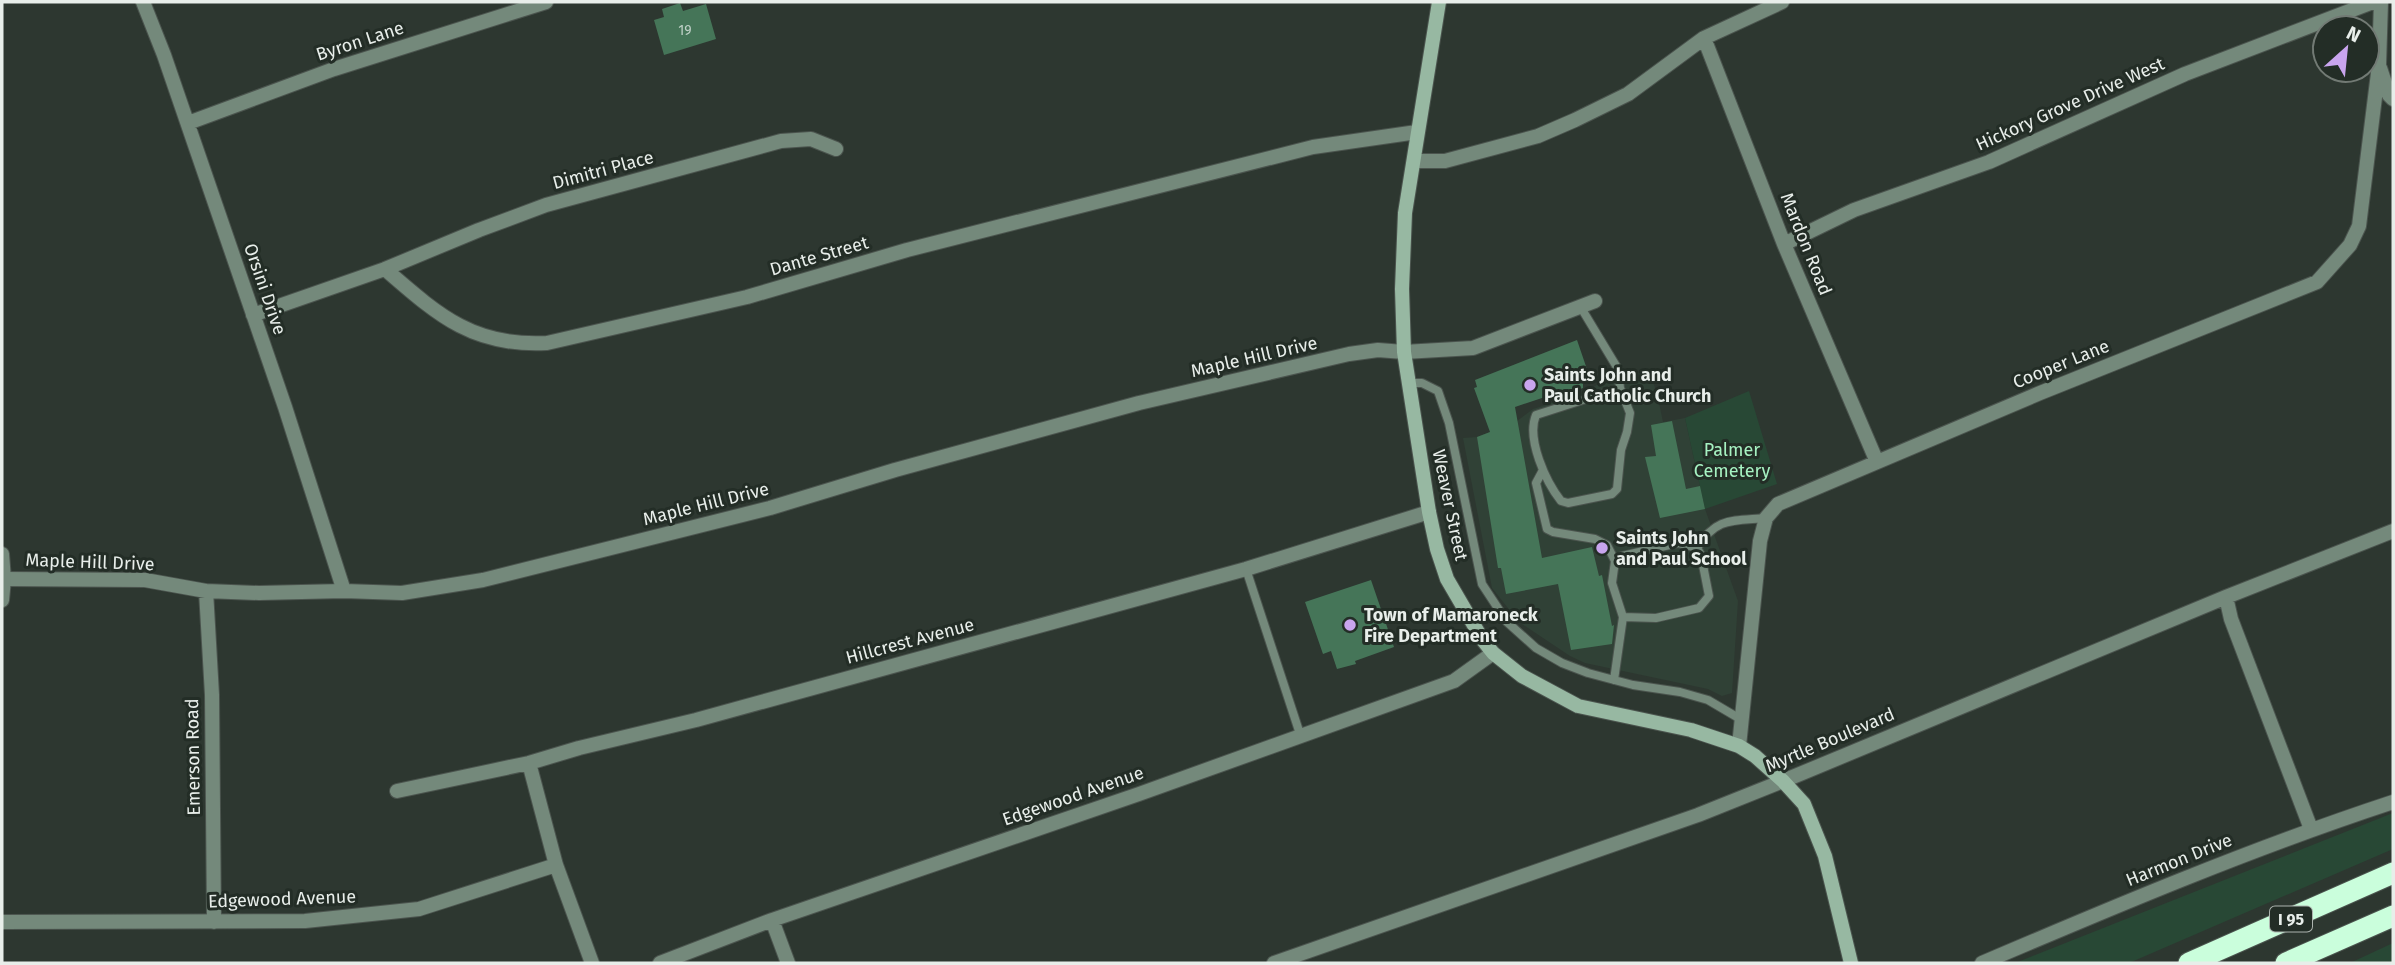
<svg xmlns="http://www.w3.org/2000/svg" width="2395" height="965" font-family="'Fira Sans',sans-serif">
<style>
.built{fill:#304136}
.green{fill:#284835}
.building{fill:#457558}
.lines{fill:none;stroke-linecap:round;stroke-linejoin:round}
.service-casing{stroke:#4b544e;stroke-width:10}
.minor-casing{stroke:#4b544e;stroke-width:16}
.tertiary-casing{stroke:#4b544e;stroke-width:16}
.secondary-casing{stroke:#4b544e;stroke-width:16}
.motorway-casing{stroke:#4b544e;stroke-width:23}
.service{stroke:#74897b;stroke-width:8}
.minor{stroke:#74897b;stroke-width:14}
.tertiary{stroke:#74897b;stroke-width:14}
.secondary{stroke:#97b8a2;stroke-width:14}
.motorway{stroke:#cafedc;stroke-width:21}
.poi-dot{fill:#c9a5ee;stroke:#232d26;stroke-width:2.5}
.labels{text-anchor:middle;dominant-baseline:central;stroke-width:6;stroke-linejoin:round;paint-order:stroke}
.number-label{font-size:14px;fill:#bfd0c6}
.shield{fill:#232d26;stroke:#adb4af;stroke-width:2}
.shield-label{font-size:16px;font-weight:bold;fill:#e8eeea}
.street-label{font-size:18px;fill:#e8eeea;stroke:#232d26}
.poi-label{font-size:18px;font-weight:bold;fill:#e8eeea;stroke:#232d26;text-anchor:start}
.park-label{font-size:18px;fill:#a6f2c2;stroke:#232d26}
</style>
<rect width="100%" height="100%" fill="#2d3730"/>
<path class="built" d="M1628,369l23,8 6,16 6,29 22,-4 20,91 33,92 -6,92 -10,3 -14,-7 -123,-26 -15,-7 -51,-34 -27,-34 -29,-150 14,-1 40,-16 16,-12 53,-17 26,-17z"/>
<path class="green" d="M1749,391l28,93 -72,25 -20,-91z
M2393,813v36l-264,114h-114z
M2393,943v19l-43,1z"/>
<path class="building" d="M680,3l3,8 23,-7 10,35 -52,16 -10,-35 10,-3 -2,-8z
M1577,340l14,41 -8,3v4l-22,8 -1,-4 -45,15 27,151 50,-11 7,29 3,-1 10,51 2,-1 -2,19 -41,6 -13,-66 -52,10 -5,-26h-3l-21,-131 13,-5 -16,-44 3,-1 -2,-7z
M1672,421l14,68 14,-3 5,23 -45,9 -15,-61 11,-1 -5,-31z
M1371,580l23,67 -39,14 1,3 -19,5 -6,-18 -8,3 -18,-52z"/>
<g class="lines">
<defs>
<path id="service" d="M1580,306l38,63 2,19 10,25 -3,19 -6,18 -4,39 -5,5 -44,9 -7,-2c-15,-19 -35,-62 -25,-86l84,-27
M1409,383h13l16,8 11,32 33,161 25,38 29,26 26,15 26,10 45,12 47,7 28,8 34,20
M1543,470l-7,13 11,46 6,3 42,7 12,6 8,16
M1697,548c19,-31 35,-27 69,-30
M1246,569l55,168
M1614,680l9,-63 -11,-34 3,-22 7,-5 56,-13 19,5 4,7 8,41 -10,12 -43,10 -33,-1"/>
<path id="minor" d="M143,2l21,53 121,352 59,184
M1704,38l80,206 93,218
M2380,68l9,27 4,4
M188,123l146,-54 212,-67
M1415,161h30l93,-25 37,-16 53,-26 76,-56 78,-36
M1784,244l70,-34 135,-48 196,-88 188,-72
M385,269l94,-39 67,-25 235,-64 30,-2 25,10
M253,315l132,-46c53,46 88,78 162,74l200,-46 160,-47 406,-103 104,-15
M4,579l141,1 61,11 53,2 85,-2 58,2 81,-13 287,-72 125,-38 244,-67 210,-49 29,-4 26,2 69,-4 122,-47
M206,591l6,104 2,227
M2226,597l5,22 80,210
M1739,746l21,-205 6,-23 12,-14 262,-111 277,-111 33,-37 9,-19 20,-161 2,-63
M529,763l27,102 36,98
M1783,781l443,-184 167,-66
M397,791l132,-28 50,-15 117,-28 550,-151 183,-57
M772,920l16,43
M2,922l303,-1 114,-12 137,-44
M660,963l112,-43 367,-126 315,-113 39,-28
M1982,963c136,-58 271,-115 411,-161"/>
<path id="tertiary" d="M2,554l2,25 -2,21
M1274,963l424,-148 85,-34"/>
<path id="secondary" d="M1439,2l-34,211 -3,76 2,63 25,160 8,37 10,30 35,60 11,14 29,23 56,30 113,24 48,16 16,10 28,25 21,23 21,52 26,107"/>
<path id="motorway" d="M2189,963l204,-90
M2286,963l107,-47"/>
</defs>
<use href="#service" class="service-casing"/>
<use href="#minor" class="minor-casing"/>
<use href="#tertiary" class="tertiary-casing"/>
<use href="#secondary" class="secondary-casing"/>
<use href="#motorway" class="motorway-casing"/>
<use href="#service" class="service"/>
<use href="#minor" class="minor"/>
<use href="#tertiary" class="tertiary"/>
<use href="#secondary" class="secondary"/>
<use href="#motorway" class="motorway"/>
</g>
<g class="poi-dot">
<circle cx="1530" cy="385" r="7"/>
<circle cx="1602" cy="548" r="7"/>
<circle cx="1350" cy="625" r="7"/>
</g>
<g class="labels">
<g class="number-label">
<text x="685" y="30">19</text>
</g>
<rect class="shield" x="2270" y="906.5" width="42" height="25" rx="5"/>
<g class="shield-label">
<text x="2291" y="919">I 95</text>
</g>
<g class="street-label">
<text transform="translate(360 41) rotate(-18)">Byron Lane</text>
<text transform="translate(2070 104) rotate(-24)">Hickory Grove Drive West</text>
<text transform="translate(603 170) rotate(-15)">Dimitri Place</text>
<text transform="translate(1806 244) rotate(68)">Mardon Road</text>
<text transform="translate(819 256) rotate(-16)">Dante Street</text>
<text transform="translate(265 289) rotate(71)">Orsini Drive</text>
<text transform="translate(1254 357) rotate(-13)">Maple Hill Drive</text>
<text transform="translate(2061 364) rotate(-22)">Cooper Lane</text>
<text transform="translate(706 504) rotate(-14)">Maple Hill Drive</text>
<text transform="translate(1450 505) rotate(78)">Weaver Street</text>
<text transform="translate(90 562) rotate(2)">Maple Hill Drive</text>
<text transform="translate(910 641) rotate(-15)">Hillcrest Avenue</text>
<text transform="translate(1830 740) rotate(-23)">Myrtle Boulevard</text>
<text transform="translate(193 757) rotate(-91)">Emerson Road</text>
<text transform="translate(1073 796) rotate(-19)">Edgewood Avenue</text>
<text transform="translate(2179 860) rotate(-22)">Harmon Drive</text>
<text transform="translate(282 899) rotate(-2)">Edgewood Avenue</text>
</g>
<g class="poi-label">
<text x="1544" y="375">Saints John and<tspan x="1544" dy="21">Paul Catholic Church</tspan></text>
<text x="1616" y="538">Saints John<tspan x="1616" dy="21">and Paul School</tspan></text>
<text x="1364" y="615">Town of Mamaroneck<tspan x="1364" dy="21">Fire Department</tspan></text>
</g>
<g class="park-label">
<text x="1732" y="450">Palmer<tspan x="1732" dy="21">Cemetery</tspan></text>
</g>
</g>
<rect width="2395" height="965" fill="none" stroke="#e8eeea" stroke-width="7"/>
<g transform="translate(2346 49) rotate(27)"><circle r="33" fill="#232d26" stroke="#727a74" stroke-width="2"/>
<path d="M0-5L12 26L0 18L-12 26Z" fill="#c9a5ee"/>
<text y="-10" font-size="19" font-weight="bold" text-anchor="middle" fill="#e8eeea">N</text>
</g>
</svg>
